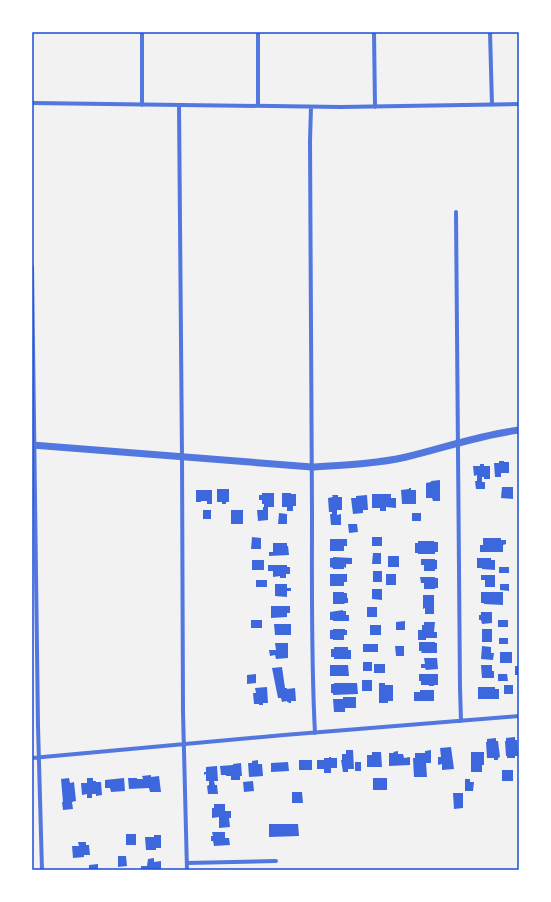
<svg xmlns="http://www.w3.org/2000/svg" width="551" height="902" font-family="'Archivo Narrow',sans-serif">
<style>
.building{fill:#3d67dc}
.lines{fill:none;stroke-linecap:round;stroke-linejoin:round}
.minor{stroke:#5277de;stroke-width:4}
.tertiary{stroke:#5277de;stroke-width:7}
.neatline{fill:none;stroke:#1d4ed8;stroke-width:1.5}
</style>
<rect width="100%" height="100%" fill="#f2f2f2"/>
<path class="building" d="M499,461h5v1h5v11h-8v4h-6l-1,-14h5z
M480,464h4v2h6v13h-6v-2h-2v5h3v7h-9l-1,-8h2v-6l-3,1 -1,-10h7z
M440,480v21h-7l-1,-3h-6v-15l5,-1v-1z
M502,487h11v12l-12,-1z
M409,488h2v2h5v14h-14l-1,-14 8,-1z
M217,489h12v13h-3v2h-4v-2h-5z
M196,490h16v14h-5v-3h-6v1h-5z
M262,493h12v14h-6v13l-10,1 -1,-11h6v-3h1v-3h-2v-4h-3v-5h3z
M282,493h9v1h5v12h-3v5h-6v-4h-5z
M372,494h19v4h5v10l-10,-1v4h-6v-3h-8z
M332,495h6v2h4v13h-5v5l4,-1v11h-10l-1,-11h2v-2h-3l-1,-14 5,-1z
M367,495l1,15h-5v3l-10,1 -2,-16h5v-2z
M203,510h8v9h-8z
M231,510h12v14h-12z
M279,513l8,1v10h-9z
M412,513h9v8h-9z
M348,524h9l1,8 -9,1z
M252,537l9,1v11h-10z
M372,537h10v9h-10z
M483,538h18v2h5v4l-3,1v7h-23v-7h3z
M330,539h17v7h-3v5h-14z
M418,541h16v1h4v10h-3v2h-17v-1h-3v-10h3z
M273,543h14v3h1l1,9 -20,1v-4h4z
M373,553h8v11h-9z
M388,556h11v11h-11z
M333,557l19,1v6h-6v4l-2,-1v2h-11v-1l-3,-1v-9h3z
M477,558h14v2h4v10l-13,-1v-1h-5z
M421,559h14v1h2v9h-2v2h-11v-6h-3z
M252,560h12v10h-12z
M268,565h19v2h3v7h-4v4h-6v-2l-7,1v-6h-5z
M499,567h10v6h-10z
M373,571h9v11h-9z
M330,574h17v8h-3v4h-14z
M386,574h10v11h-10z
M481,575h14v12h-10v-7h-4z
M420,577h15v1h3v10h-3v1h-11v-6h-3z
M256,580h11v7h-11z
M275,584h12v4h4v3h-4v6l-12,-1z
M500,584h9v7l-9,-1z
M372,589h10v11l-10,-1z
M333,592h11v1h3v5h1v5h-4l1,1h-12z
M481,592h22v13l-19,-1v-1h-3z
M423,595h11v19h-9v-6l-2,1z
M271,606h19v7h-3v4l-16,1z
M367,607h10v10h-10z
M343,610v1h3v4h3v6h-16v-1h-3v-8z
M481,612h11v11l-10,1 -1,-4h-2v-5h2z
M251,620h11v8h-11z
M498,620h10v7h-10z
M405,621v9h-9v-8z
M424,622h11l-1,10h3v6h-11v2h-8v-10h4v-5h2z
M274,624h17v11h-16z
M370,625h11v10h-11z
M333,629h12v1h2v5h-3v5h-11v-1h-3v-9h3z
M482,629h10v13h-10z
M499,638h9v6h-9z
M419,642h16v1h2v10h-16l1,-2h-3z
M275,643h13v15l-12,1 -1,-4 -5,1 -1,-6h7z
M363,644h15v8h-15z
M395,646h9v10h-8z
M482,646l9,1v6h3l-1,7 -12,-1z
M334,647h14v3h3v9h-17v-2h-3v-8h3z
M500,652h12v11h-12z
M424,658h13l1,11 -12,1 -1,-2h-4v-4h4z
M363,662h9v9h-9z
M374,664h11v9h-11z
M330,665h18l1,11h-19z
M481,665h11v6h2v7h-12z
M515,666h4v9h-4z
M282,667l3,21h2v1l8,-1 1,13h-5v2h-2l-1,-1h-1v-1l-5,1 -1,-4h-3l-6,-30z
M256,674v9l-9,1v-9z
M419,674h19v11h-4v1h-5v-1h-8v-4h-2z
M498,674h9l1,7h-10z
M362,680h10v11h-10z
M334,683h23l1,11 -25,1v-2h-2v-9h3z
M379,683h6v2h8v16h-5v2h-9z
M504,685h9v9h-9z
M267,687l1,16h-5v2h-4v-1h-5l-1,-11h3l-1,-5z
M478,687h17v2h4v10h-21z
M420,690h14v11h-20v-9h6z
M343,697h13v11h-11v4h-11l-1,-13h10z
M515,737v3h2l1,16h-3v2h-8v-2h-1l-1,-15h1v-3z
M496,738v3h2l2,16 -2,1v2h-4v-2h-7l-1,-16h1v-3z
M451,747l3,22 -12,1v-6l-4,1v-8h3l-1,-9z
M346,750h7l1,19h-6v3h-5l-2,-12h1v-6h4z
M431,750v13h-5l1,14h-13l-1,-19h2v-5h10v-2z
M398,751v3h5l1,4 6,-1v8l-21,1v-13h5l-1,-1z
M372,752h9l1,15h-15v-12h5z
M471,752h13v13h-2v7h-11z
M329,757h2v1h6v10h-6v5h-7v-4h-7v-9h7v-2h5z
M258,760v4h4l1,12 -14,1 -1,-14h4v-2z
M299,760h13v10h-13z
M288,762l1,9 -18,1v-9z
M355,762h6v9h-6z
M241,763l1,13h-2v4h-9v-4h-5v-1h-5l-1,-9 13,-1v-1z
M217,766l1,15h-4l1,4h2l1,9h-10l-1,-8 2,-1v-4h-3v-7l-2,1v-3h2v-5z
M502,770h11v11h-11z
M151,775v2l8,-1 2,16h-11l-1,-4 -20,1 -1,-11h9v1h6l-1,-3z
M69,778l1,5 4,-1 2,19 -4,1 1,7 -10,1 -1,-8h1l-2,-23z
M87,778h6v3h3v1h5l1,13 -6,1v-2h-4v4h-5v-4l-5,1 -1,-12h6z
M124,778l1,13 -14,1 -1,-4h-5v-8z
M373,778h14v12h-14z
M465,779h5v3h4l-1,9h-8z
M253,781l1,10 -10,1 -1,-10z
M292,792h10l1,11h-11z
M453,793h10v15l-9,1z
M214,804h11v7h6v7h-2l1,9 -11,1v-11l-7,1v-10h2z
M269,824h29l1,12 -30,1z
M212,832h13v6h4l1,7 -16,1 -1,-5h-2v-5h2z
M126,834h10v11h-10z
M154,835h7v13h-5v2h-10l-1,-13h9z
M78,842h8v3h3l1,10h-6v2l-11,1 -1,-12h7z
M118,856h8l1,10 -9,1z
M154,858v4l7,-1v9h-20v-4h6l1,-7z
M98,864v6h-9v-5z"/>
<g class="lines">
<path class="minor" d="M142,32v73
M258,32v74
M374,32l1,75
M490,32l2,73
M32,103l309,4 178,-3
M179,105l3,352 1,255 4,158
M311,107l-1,34c1,124 2,248 2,371 0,74 -1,148 3,221
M456,212l4,476 1,33
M32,267l6,459 4,144
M32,758l252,-23 235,-19
M187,863l89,-2"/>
<path class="tertiary" d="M32,445l280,22c32,-2 63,-3 94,-10 38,-9 74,-22 113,-27"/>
</g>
<rect width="551" height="902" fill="none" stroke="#ffffff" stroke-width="66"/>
<rect x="33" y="33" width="485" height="836" class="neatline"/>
</svg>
